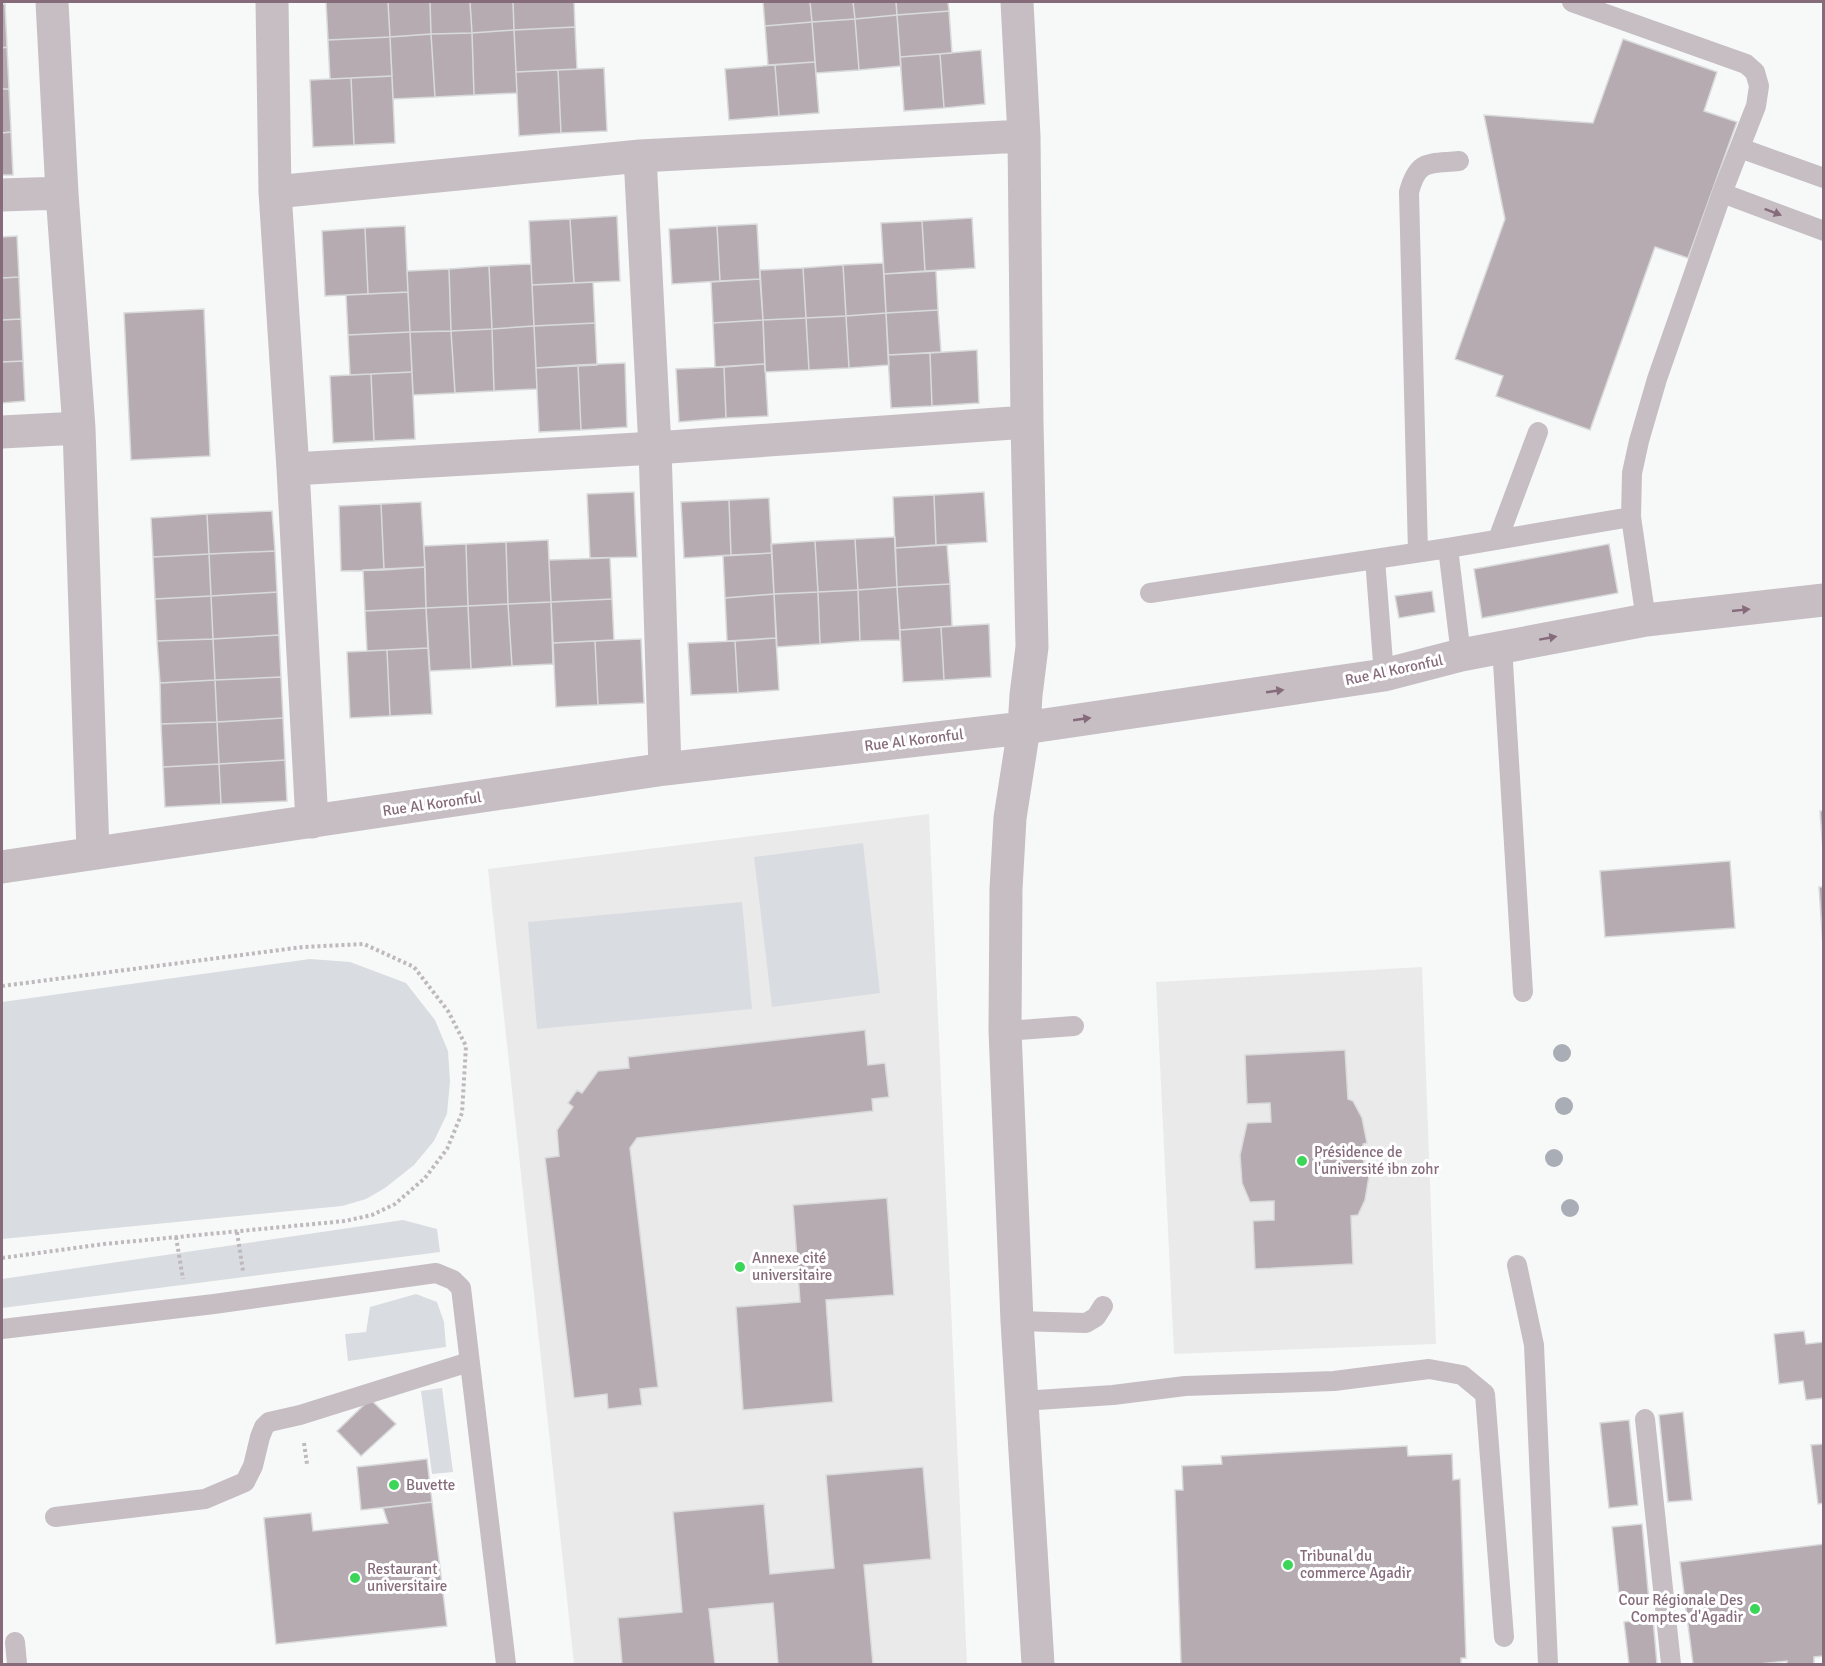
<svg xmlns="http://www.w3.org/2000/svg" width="1825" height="1666" font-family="Signika,sans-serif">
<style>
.built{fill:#eaeaeb}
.green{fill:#d9dce0}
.building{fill:#b7abb2;stroke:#d9dbdb;stroke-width:1.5}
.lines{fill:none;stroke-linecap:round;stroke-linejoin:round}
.path{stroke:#bfb9bd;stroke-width:4;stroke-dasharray:3 3;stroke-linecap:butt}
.service{stroke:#c6bec3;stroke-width:20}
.minor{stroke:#c6bec3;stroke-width:33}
.tree{fill:#a9adb5}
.oneway{fill:#866b7b}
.poi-dot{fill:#3bd659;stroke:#fff;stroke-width:2}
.labels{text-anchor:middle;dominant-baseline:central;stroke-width:6;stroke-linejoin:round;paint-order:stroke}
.street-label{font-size:15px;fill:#866b7b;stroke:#fff}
.poi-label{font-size:15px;fill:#866b7b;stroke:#fff;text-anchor:start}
</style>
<rect width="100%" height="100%" fill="#f7f9f9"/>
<path class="built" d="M929,814l38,850h-393l-86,-795z
M1422,967l14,377 -262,10 -18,-372z"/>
<path class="green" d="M863,843l17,150 -108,14 -18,-150z
M742,902l10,107 -215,20 -9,-107z
M310,959l40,3 56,21 29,37 13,31 2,30 -3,33 -13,27 -20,24 -29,23 -19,11 -24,7 -340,33v-237z
M403,1220l34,9 3,23 -438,56v-29z
M416,1294l21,8 7,20 2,25 -98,14 -3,-27 21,-2 4,-25z
M442,1388l11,84 -21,2 -11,-83z"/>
<path class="building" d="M326,2h62l2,35 -62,3z
M388,2h42l1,32 -41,3z
M430,2h40l2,31 -41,1z
M470,2h43l1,28 -42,3z
M513,2h61l1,25 -61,3z
M763,2h47l2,20 -47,4z
M810,2h43l2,17 -43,3z
M853,2h43l1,13 -42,4z
M896,2h52l1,9 -52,4z
M2,4h3l2,43 -5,1z
M949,11l3,42 -52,4 -3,-42z
M897,15l4,51 -42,4 -4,-51z
M855,19l4,51 -43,3 -4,-51z
M812,22l3,40 -47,3 -3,-39z
M575,27l2,42 -61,3 -2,-42z
M514,30l3,63 -43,2 -2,-62z
M472,33l2,62 -39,2 -4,-63z
M431,34l4,63 -42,2 -3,-62z
M390,37l2,39 -62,3 -2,-39z
M1623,39l94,33 -13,39 33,11 -49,136 -33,-11 -65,183 -94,-34 7,-20 -48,-17 50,-140 -21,-104 109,8z
M7,47l2,42h-7v-41z
M981,50l4,54 -41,4 -4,-54z
M940,54l4,54 -40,3 -4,-54z
M815,62l4,51 -40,3 -4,-51z
M775,65l4,51 -50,4 -4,-51z
M604,68l3,63 -46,2 -3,-63z
M558,70l3,63 -42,3 -3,-64z
M392,76l3,67 -41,2 -3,-67z
M351,78l3,67 -41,2 -3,-67z
M2,89h7l2,43 -9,1z
M11,132l2,43h-11v-42z
M617,216l3,65 -46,2 -4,-64z
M972,218l3,50 -50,3 -3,-50z
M570,219l4,64 -42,2 -3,-64z
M922,221l3,50 -41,3 -3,-51z
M757,224l3,55 -40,2 -3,-55z
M405,226l3,66 -40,2 -3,-66z
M717,226l3,55 -48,3 -3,-55z
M365,228l3,66 -43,2 -3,-65z
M17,236l2,41 -17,1v-41z
M883,263l3,50 -40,3 -3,-51z
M531,264l3,62 -42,3 -3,-63z
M843,265l3,51 -40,2 -3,-50z
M489,266l3,63 -41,2 -2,-62z
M803,268l3,50 -43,2 -3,-50z
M449,269l2,62 -41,1 -3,-61z
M936,271l2,39 -52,3 -2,-39z
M19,277l2,42 -19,1v-42z
M760,279l3,41 -50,3 -2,-41z
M593,282l2,41 -61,3 -2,-41z
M408,292l2,40 -62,3 -2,-40z
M204,309l6,147 -79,4 -7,-147z
M938,310l3,42 -53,3 -2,-42z
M886,313l3,52 -40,3 -3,-52z
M846,316l3,52 -40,2 -3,-52z
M806,318l3,52 -44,2 -2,-52z
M21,319l2,42 -21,1v-42z
M763,320l2,44 -50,3 -2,-44z
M595,323l2,42 -61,3 -2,-42z
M534,326l3,63 -43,2 -2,-62z
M492,329l2,62 -39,2 -4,-62z
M451,331l4,62 -42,2 -3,-63z
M410,332l2,40 -62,3 -2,-40z
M977,350l2,53 -47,3 -2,-53z
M930,353l2,53 -41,2 -3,-53z
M23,361l2,40 -23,2v-41z
M625,363l2,64 -46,3 -3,-65z
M765,364l3,52 -42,2 -2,-51z
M578,365l3,65 -42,2 -3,-64z
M724,367l2,51 -47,4 -3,-53z
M412,372l3,67 -41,2 -3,-67z
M371,374l3,67 -41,2 -3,-67z
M634,492l3,65 -47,1 -3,-64z
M984,492l3,50 -51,3 -2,-50z
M934,495l2,50 -41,3 -2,-51z
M769,498l3,55 -41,2 -2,-55z
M729,500l2,55 -47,3 -3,-56z
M421,502l4,65 -41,3 -3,-66z
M381,504l3,66 -43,1 -2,-65z
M272,511l3,40 -66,3 -2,-40z
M207,514l2,40 -56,3 -2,-39z
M895,537l2,50 -39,3 -3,-51z
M855,539l3,51 -40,2 -3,-51z
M548,540l3,62 -43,2 -2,-62z
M815,541l3,51 -44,2 -3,-50z
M506,542l2,62 -40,2 -2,-62z
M466,544l2,62 -42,2 -2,-62z
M1609,544l9,49 -136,25 -8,-49z
M947,545l3,39 -53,3 -2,-39z
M275,551l2,41 -66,4 -2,-42z
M772,553l2,41 -49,4 -2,-42z
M209,554l2,42 -56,3 -2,-42z
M610,558l2,41 -61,3 -2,-42z
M425,567l1,41 -61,3 -2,-41z
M950,584l2,42 -52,4 -3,-43z
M897,587l3,53 -40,1 -2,-51z
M858,590l2,51 -40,3 -2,-52z
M1432,591l3,21 -36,6 -4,-22z
M277,592l2,43 -66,4 -2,-43z
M818,592l2,52 -43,3 -3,-53z
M774,594l2,44 -49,3 -2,-43z
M211,596l2,43 -56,2 -2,-42z
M612,599l2,41 -61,3 -2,-41z
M551,602l2,62 -41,2 -4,-62z
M508,604l4,62 -41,3 -3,-63z
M468,606l3,63 -41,2 -4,-63z
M426,608l2,40 -61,3 -2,-40z
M989,624l2,53 -47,3 -3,-53z
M941,627l3,53 -41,2 -3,-52z
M279,635l2,42 -66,3 -2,-41z
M776,638l3,52 -41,3 -3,-52z
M213,639l2,41 -55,3 -3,-42z
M641,639l3,64 -46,2 -3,-64z
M595,641l3,64 -42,2 -3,-64z
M735,641l3,52 -47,2 -3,-52z
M428,648l4,66 -42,2 -3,-66z
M387,650l3,66 -40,2 -3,-66z
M281,677l2,41 -66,4 -2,-42z
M215,680l2,42 -56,2 -1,-41z
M283,718l2,42 -66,4 -2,-42z
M217,722l2,42 -56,3 -2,-43z
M285,760l2,41 -66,3 -2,-40z
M219,764l2,40 -56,3 -2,-40z
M1820,811h4v52z
M1730,861l5,67 -130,9 -5,-66z
M1819,887h5l-1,59z
M865,1030l3,35 17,-2 4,34 -17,2 1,12 -236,27 -7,10 28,239 -18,2 2,16 -34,4 -1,-15 -33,4 -29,-240 14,-2 -2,-26 16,-23 -5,-4 9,-13 5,3 16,-22 31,-3 -1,-11z
M1345,1050l3,49 5,2 9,17 5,25 -4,1 1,26h6l-5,30 -7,15 -7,1 2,48 -98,5 -2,-48 21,-1v-19l-24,1 -8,-19 -2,-28 7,-32 24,-1 -1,-19 -23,1 -2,-49z
M887,1198l7,97 -68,5 7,102 -90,8 -7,-103 64,-5 -7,-97z
M1804,1331l2,13 18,-2v56l-18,2 -3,-19 -24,3 -5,-50z
M370,1399l26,25 -35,32 -24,-25z
M1683,1412l9,88 -24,2 -9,-87z
M1629,1420l9,85 -29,3 -9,-85z
M1824,1444v59l-6,1 -7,-59z
M1407,1446l1,10 44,-2 1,26 7,-1 6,179h-5v6h-280l-6,-174h8l-1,-24 40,-2 -1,-8z
M427,1459l5,43 -71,8 -4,-43z
M923,1467l8,92 -67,6 9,99h-95l-5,-61 -64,6 6,55h-93l-4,-46 64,-6 -9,-100 91,-8 6,70 64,-6 -8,-93z
M432,1502l15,124 -171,18 -12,-126 47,-5 2,18 75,-8 -5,-15z
M1642,1524l7,77 -29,3 -8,-77z
M1824,1544v112l-10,1v7h-27v-3l-28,3h-66l-13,-102z
M1653,1619l4,45h-28l-5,-42z"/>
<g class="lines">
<path class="path" d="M2,986l301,-39 61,-3 50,23 34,44 18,35 -4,67 -15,36 -22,29 -30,26 -23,11 -27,6 -241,23 -102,14
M237,1232l6,39
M176,1237l7,42
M304,1443l3,21"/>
<path class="service" d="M1572,2l174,62 9,8 4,14 -3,20 -34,87 -65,186 -18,62 -7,32 -1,44 15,103
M1740,148l84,30
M1722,193l102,38
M1498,539l40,-107
M1448,548l13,107
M1418,552l-9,-360c9,-33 20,-28 50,-31
M1375,559l9,116
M1150,593l298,-45 183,-31
M1502,646l21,346
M1005,1031l69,-5
M1517,1265l17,80 14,319
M1017,1321l69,2 10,-6 7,-11
M2,1329l212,-25 222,-31 17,7 8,8 45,376
M1022,1401l91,-6 72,-9 149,-5 95,-12 33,6 23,19 19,243
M1645,1419l26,245
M55,1517l150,-18 40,-17 8,-16 7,-29 4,-10 5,-5 31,-7 169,-53
M15,1642l2,22"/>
<path class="minor" d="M52,2l10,191 17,235 14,425
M272,2l3,190 18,277 19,353
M1017,2l7,134 3,286 5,225 -6,48 -2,33 -14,90 -4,71 -1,142 12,290 21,343
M640,156l15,292 10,321
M275,192l365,-36 384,-20
M2,195l60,-2
M2,432l77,-4
M293,469l362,-21 372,-26
M2,867l663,-98 359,-41 360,-53 77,-20 185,-35 178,-20"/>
</g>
<g class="tree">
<circle cx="1562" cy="1053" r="9"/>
<circle cx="1564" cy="1106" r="9"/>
<circle cx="1554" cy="1158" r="9"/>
<circle cx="1570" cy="1208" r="9"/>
</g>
<defs><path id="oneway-solid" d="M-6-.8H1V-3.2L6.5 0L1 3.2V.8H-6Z" transform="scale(1.5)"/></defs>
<g class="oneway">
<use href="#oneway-solid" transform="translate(1773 212) rotate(21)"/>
<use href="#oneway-solid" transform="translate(1741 610) rotate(-6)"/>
<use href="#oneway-solid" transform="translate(1548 638) rotate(-10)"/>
<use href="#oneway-solid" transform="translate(1275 691) rotate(-8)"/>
<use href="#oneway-solid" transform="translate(1082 719) rotate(-8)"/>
</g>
<g class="poi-dot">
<circle cx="1302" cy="1161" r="6"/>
<circle cx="740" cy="1267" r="6"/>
<circle cx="394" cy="1485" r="6"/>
<circle cx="1288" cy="1565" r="6"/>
<circle cx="355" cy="1578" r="6"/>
<circle cx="1755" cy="1609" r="6"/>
</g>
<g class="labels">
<g class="street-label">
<text transform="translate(1394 670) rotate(-12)">Rue Al Koronful</text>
<text transform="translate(914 740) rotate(-7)">Rue Al Koronful</text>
<text transform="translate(432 804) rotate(-8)">Rue Al Koronful</text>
</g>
<g class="poi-label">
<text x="1314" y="1152">Présidence de<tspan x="1314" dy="17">l'université ibn zohr</tspan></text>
<text x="752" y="1258">Annexe cité<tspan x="752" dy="17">universitaire</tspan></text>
<text x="406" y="1485">Buvette</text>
<text x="1300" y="1556">Tribunal du<tspan x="1300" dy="17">commerce Agadir</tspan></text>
<text x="367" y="1569">Restaurant<tspan x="367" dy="17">universitaire</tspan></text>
<text x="1743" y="1600" text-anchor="end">Cour Régionale Des<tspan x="1743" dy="17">Comptes d'Agadir</tspan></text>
</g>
</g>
<rect width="1825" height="1666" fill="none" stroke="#866b7b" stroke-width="6"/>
</svg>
